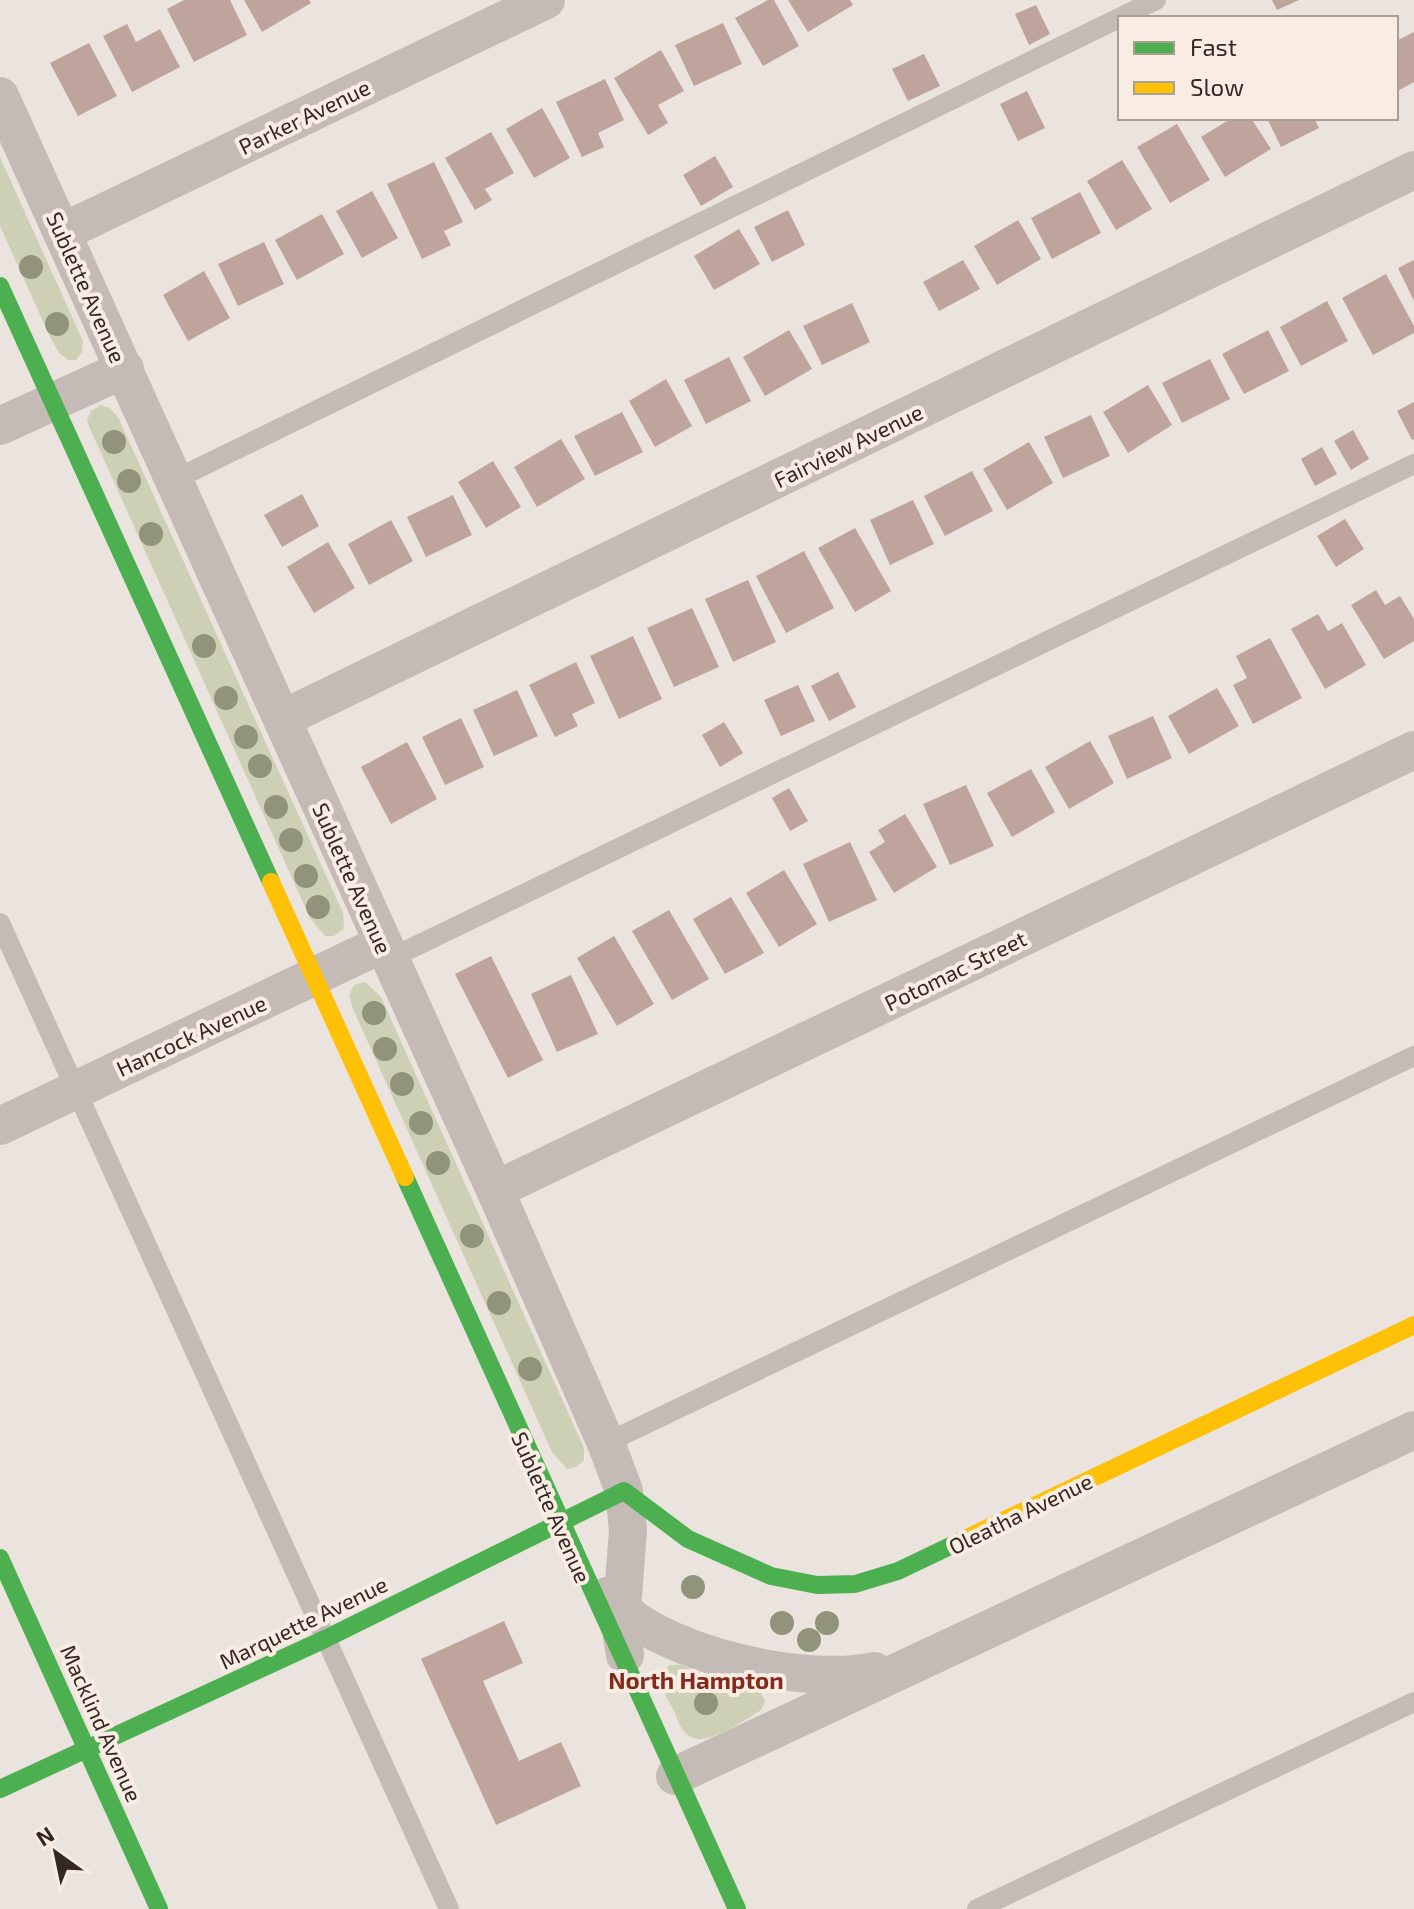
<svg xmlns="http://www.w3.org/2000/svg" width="1414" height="1909" font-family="'Exo 2',sans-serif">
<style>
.green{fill:#ced0b6}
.building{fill:#bfa49e}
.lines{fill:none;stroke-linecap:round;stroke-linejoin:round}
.lane{stroke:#c4bbb6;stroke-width:20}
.street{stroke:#c4bbb6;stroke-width:38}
.fast{stroke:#4caf50;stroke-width:18}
.slow{stroke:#ffc107;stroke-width:18}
.tree{fill:#91937a}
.labels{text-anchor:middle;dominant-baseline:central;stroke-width:8;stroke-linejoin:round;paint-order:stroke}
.street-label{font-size:22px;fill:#342825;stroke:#f9ece3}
.neighbourhood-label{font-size:24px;font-weight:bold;fill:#832a1e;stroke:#f9ece3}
</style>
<rect width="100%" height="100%" fill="#ebe3dd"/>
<path class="green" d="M0,157l83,184 -1,11 -6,8h-8l-9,-7 -8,-14 -51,-113z
M101,405l9,3 9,11 224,494 1,15 -10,8h-9l-15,-18 -218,-485 -5,-12 4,-10z
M365,982l16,15 203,451v12l-8,7 -9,2 -15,-17 -199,-443 -4,-14 5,-10z
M670,1665h12l25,11 53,15 5,10 -4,9c-14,9 -53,35 -68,28 -11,-4 -14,-15 -18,-25 -7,-13 -15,-26 -15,-41z"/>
<path class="building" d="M184,0h46l17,35 -53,27 -27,-53z
M244,0h65l2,3 -49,29z
M768,0h6l25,46 -36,20 -28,-48z
M788,0h62l3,5 -45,27z
M1272,0h27l-22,10z
M1036,5l14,29 -21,11 -14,-31z
M723,23l19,41 -48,22 -19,-41z
M127,24l9,18 24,-13 20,38 -48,25 -29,-56z
M1414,32v50l-18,10v-51z
M89,43l28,53 -39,20 -28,-53z
M661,50l23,41 -26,14 10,18 -20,12 -34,-57z
M924,54l16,32 -32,15 -16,-32z
M605,79l19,41 -26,13 6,14 -22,10 -26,-55z
M1027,91l18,37 -27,13 -18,-37z
M542,108l28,50 -36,20 -28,-49z
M1232,118h19l20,31 -46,28 -24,-40z
M1267,118h47l5,10 -38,19z
M1177,124l33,56 -40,23 -33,-56z
M491,132l23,41 -29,16 7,11 -17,10 -30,-52z
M715,156l18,31 -32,19 -18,-31z
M1122,160l30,49 -36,21 -29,-49z
M434,162l29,60 -19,9 7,14 -29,14 -35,-75z
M372,191l26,47 -36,20 -26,-47z
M1080,192l21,41 -49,26 -21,-41z
M788,210l17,35 -33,17 -18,-35z
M322,214l22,40 -47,26 -22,-40z
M1018,220l23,39 -44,26 -23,-39z
M739,229l21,35 -46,26 -20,-34z
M264,242l20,42 -46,22 -20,-42z
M963,260l17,29 -41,22 -16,-29z
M1414,260v41l-16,-33z
M204,271l26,47 -42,23 -25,-46z
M1386,274l28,52v7l-41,22 -31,-57z
M1327,301l21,40 -47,25 -21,-39z
M852,303l18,39 -48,23 -19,-39z
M789,330l23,39 -47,27 -22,-39z
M1268,330l21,41 -45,23 -22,-40z
M729,357l22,44 -45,23 -22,-44z
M1210,359l20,40 -48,24 -20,-40z
M666,379l26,47 -37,21 -26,-46z
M1148,385l24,40 -44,28 -25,-41z
M1414,402v37l-2,1 -15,-29z
M622,412l21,40 -48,24 -21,-40z
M1091,415l19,41 -47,22 -19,-41z
M1353,430l16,29 -18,11 -17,-29z
M561,439l24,40 -48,28 -23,-40z
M1029,442l24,41 -46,27 -24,-41z
M1322,447l15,27 -22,12 -14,-27z
M493,461l28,46 -35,21 -28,-46z
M972,471l21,40 -48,25 -21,-40z
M302,494l17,32 -37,21 -18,-32z
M453,495l19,40 -46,22 -19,-40z
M913,500l21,44 -44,21 -20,-45z
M1345,519l19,30 -28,18 -19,-31z
M391,520l22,41 -44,24 -21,-41z
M855,528l36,63 -36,21 -37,-64z
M328,542l27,46 -41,25 -27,-46z
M804,551l30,57 -48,25 -30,-57z
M748,580l28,62 -43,20 -28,-63z
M1376,590l9,15 15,-9 14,23v22l-30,18 -33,-54z
M692,608l27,59 -45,20 -27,-59z
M1318,614l10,17 14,-8 24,42 -41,24 -34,-60z
M633,636l29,63 -43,20 -29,-63z
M1270,638l32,60 -49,26 -20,-39 14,-7 -11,-22z
M576,662l19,41 -23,11 6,12 -23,11 -26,-52z
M838,672l18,35 -27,14 -18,-35z
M798,685l17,36 -34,15 -17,-36z
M1217,688l22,38 -50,28 -21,-38z
M517,690l21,46 -44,20 -21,-46z
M1153,716l19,42 -45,21 -19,-43z
M461,718l23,49 -39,18 -23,-48z
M724,722l19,31 -23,14 -18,-32z
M1090,741l24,42 -45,26 -24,-42z
M407,742l30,57 -46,25 -30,-57z
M1031,769l24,43 -43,25 -25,-44z
M966,785l28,61 -44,19 -27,-61z
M789,788l19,33 -18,10 -18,-33z
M905,814l32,53 -43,26 -25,-41 16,-10 -7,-12z
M850,842l27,58 -48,22 -26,-58z
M784,870l33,54 -38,23 -33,-54z
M731,897l33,56 -39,21 -32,-55z
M669,910l40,69 -37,21 -40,-69z
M614,936l40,68 -37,22 -40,-68z
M491,956l52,104 -35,18 -53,-104z
M571,975l27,59 -41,18 -26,-58z
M504,1621l19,42 -40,18 36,80 42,-19 20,44 -85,39 -75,-166z"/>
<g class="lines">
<path class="lane" d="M174,480l982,-480
M0,923l449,986
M389,959l1025,-495
M606,1443l808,-387
M977,1909l437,-207"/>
<path class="street" d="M0,96l495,1094 111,253 18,48 4,39 -6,79v28l3,18
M63,232l483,-232
M0,426l125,-57
M282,719l1132,-549
M0,1126l382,-182
M495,1190l919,-440
M607,1596c9,8 18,17 28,24 56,39 172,65 239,51
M675,1776l739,-346"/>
<path class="fast" d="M0,286l271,596
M405,1177l332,732
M0,1558l159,351
M0,1789l325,-150 299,-148 64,48 83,37 46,9 38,-1 43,-13 69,-33"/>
<path class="slow" d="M271,882l134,295
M967,1538l447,-213"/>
</g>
<g class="tree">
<circle cx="31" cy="267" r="12"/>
<circle cx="57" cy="324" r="12"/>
<circle cx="114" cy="442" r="12"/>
<circle cx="129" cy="481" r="12"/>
<circle cx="151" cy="534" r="12"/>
<circle cx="204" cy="646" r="12"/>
<circle cx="226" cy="698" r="12"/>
<circle cx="246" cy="737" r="12"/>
<circle cx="260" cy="766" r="12"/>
<circle cx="276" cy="807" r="12"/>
<circle cx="291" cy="840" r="12"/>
<circle cx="306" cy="876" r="12"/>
<circle cx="318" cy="907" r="12"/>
<circle cx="374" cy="1013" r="12"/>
<circle cx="385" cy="1049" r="12"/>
<circle cx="402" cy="1084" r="12"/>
<circle cx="421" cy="1123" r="12"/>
<circle cx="438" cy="1163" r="12"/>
<circle cx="472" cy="1236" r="12"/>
<circle cx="499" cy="1303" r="12"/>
<circle cx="530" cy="1369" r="12"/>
<circle cx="693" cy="1587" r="12"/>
<circle cx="782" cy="1623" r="12"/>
<circle cx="827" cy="1623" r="12"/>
<circle cx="809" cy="1640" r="12"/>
<circle cx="706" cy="1703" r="12"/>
</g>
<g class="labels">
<g class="street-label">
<text transform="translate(304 116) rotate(-26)">Parker Avenue</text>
<text transform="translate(87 287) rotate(66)">Sublette Avenue</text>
<text transform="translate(848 445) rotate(-26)">Fairview Avenue</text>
<text transform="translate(353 878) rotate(66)">Sublette Avenue</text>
<text transform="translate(955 970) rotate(-26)">Potomac Street</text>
<text transform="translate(191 1035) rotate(-25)">Hancock Avenue</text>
<text transform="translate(552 1507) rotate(66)">Sublette Avenue</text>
<text transform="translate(1020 1513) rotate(-26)">Oleatha Avenue</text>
<text transform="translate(303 1622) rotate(-26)">Marquette Avenue</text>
<text transform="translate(102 1723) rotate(66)">Macklind Avenue</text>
</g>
<g class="neighbourhood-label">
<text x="696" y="1679">North Hampton</text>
</g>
</g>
<rect x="1118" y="16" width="280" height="104" fill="#f9ece3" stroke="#aa9e97" stroke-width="2"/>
<rect x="1134" y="42" width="40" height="12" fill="#4caf50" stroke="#aa9e97" stroke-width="2"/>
<text x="1190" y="56" font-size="24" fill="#342825">Fast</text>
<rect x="1134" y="82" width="40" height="12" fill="#ffc107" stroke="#aa9e97" stroke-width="2"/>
<text x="1190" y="96" font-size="24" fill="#342825">Slow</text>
<g transform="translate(56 1853) rotate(327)" stroke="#f9ece3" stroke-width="6" paint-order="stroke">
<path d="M0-6L14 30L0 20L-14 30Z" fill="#342825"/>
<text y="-12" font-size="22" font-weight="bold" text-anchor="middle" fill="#342825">N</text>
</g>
</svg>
